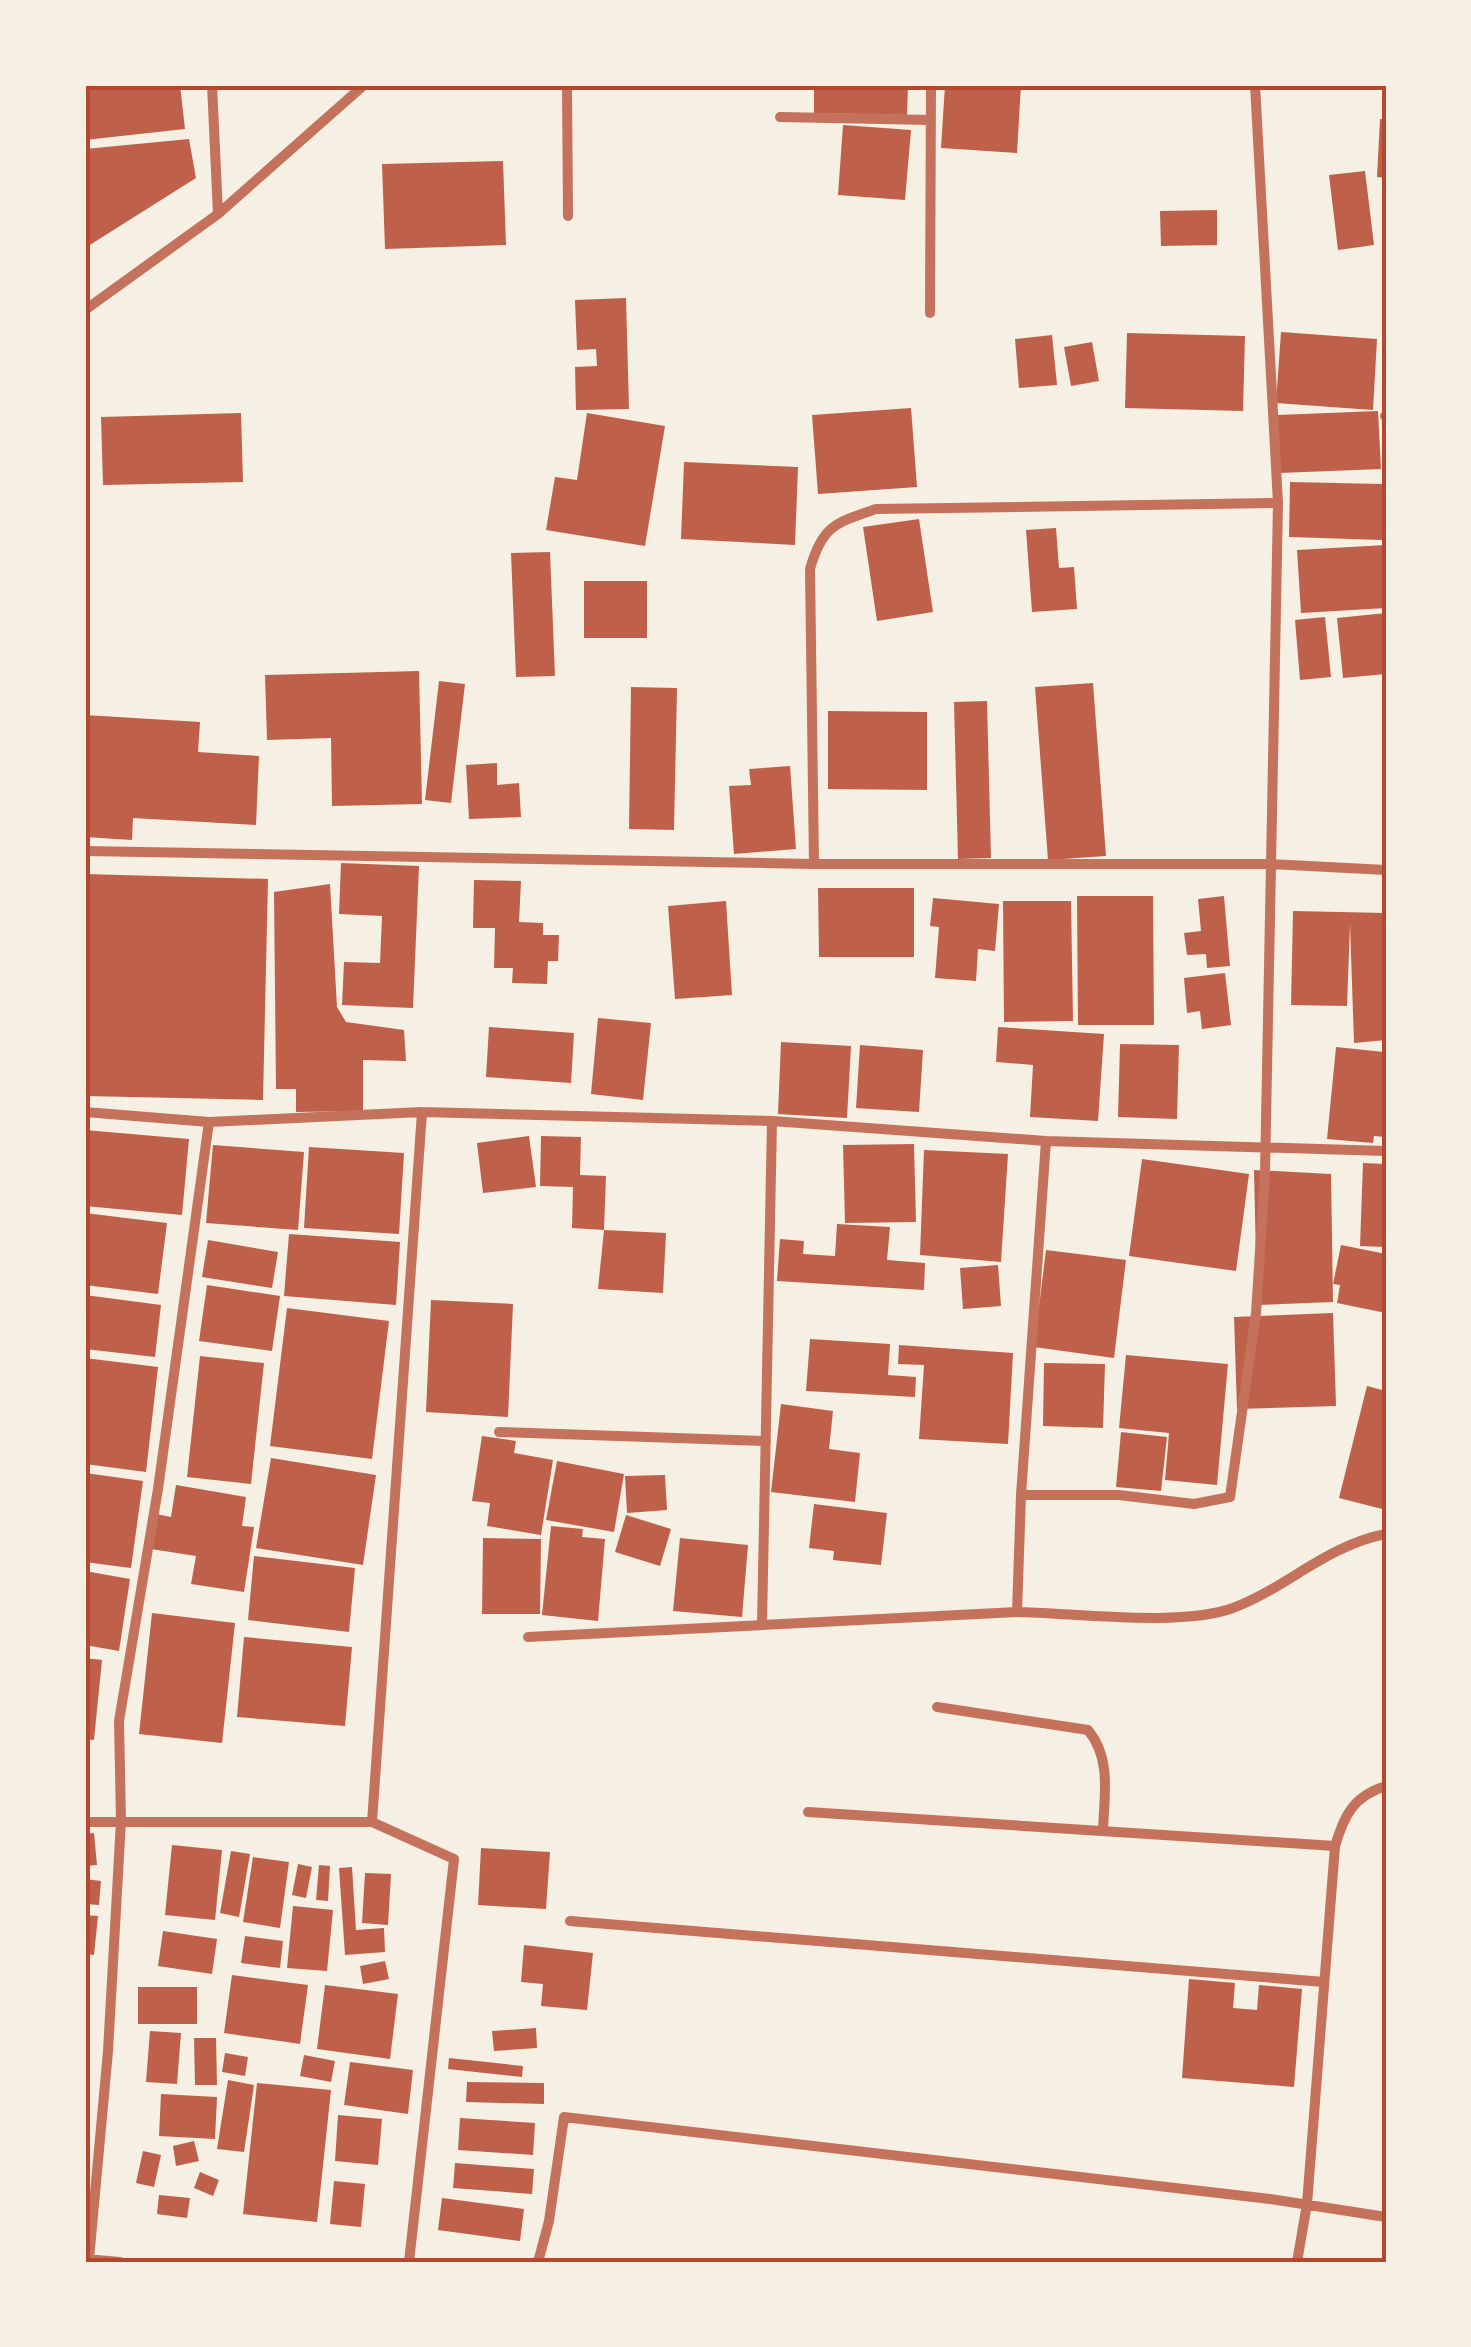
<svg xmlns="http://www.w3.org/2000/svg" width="1471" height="2347" font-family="'Asap Condensed',sans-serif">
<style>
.building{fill:#bf614a}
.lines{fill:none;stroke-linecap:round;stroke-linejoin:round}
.minor{stroke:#c5725c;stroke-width:10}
.neatline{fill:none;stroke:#b5482f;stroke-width:4}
</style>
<rect width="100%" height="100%" fill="#f6efe4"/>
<path class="building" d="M85,85h95l5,44 -100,11z
M814,85h94l-1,30 -93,-2z
M945,85h76l-4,68 -76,-5z
M1380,119h6v59l-9,-1z
M843,125l68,5 -6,70 -67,-5z
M189,139l7,39 -111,70v-99z
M503,161l3,84 -121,4 -3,-85z
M1365,171l9,74 -36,5 -9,-75z
M1217,210v35l-56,1 -1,-35z
M626,298l3,111 -53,1 -1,-43 22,-1 -1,-17 -19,1 -2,-50z
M1281,332l96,7 -4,71 -97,-7z
M1127,333l118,3 -2,75 -118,-3z
M1052,335l5,50 -38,3 -4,-49z
M1092,342l7,39 -28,5 -7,-39z
M911,408l6,79 -99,7 -6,-79z
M1378,411l3,58 -102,4 -2,-58z
M241,413l2,69 -140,3 -2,-68z
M587,413l78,13 -20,120 -99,-16 9,-53 22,3z
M684,462l114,5 -3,78 -114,-6z
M1290,482l93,2 -1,56 -93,-3z
M919,519l14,93 -56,9 -14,-94z
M1056,528l3,40 15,-1 3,42 -45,3 -6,-82z
M1386,545v63l-85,5 -4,-63z
M550,552l5,124 -39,1 -5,-124z
M584,581h63v57h-63z
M1386,613v61l-43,4 -6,-60z
M1325,617l6,60 -31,3 -5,-60z
M419,671l3,133 -90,2 -1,-68 -64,2 -2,-65z
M439,681l26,3 -14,119 -26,-3z
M1093,683l13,173 -58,4 -13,-173z
M631,687l46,1 -3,142 -45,-1z
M987,701l4,157 -33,1 -4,-157z
M828,711l99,1v78l-99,-1z
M85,715l115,7 -2,30 61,4 -3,69 -123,-7 -1,22 -47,-3z
M497,763v22l22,-2 2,34 -52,2 -3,-54z
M790,766l6,83 -62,5 -5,-68 22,-1 -2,-16z
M341,863l78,3 -6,142 -71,-3 2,-43 36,1 2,-47 -43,-2z
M85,874l183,5 -5,221 -178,-4z
M474,880l47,1 -2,41 24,1v12h16l-1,26h-10l-1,23 -35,-1 1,-15h-19l1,-40h-22z
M330,884l7,123 9,15 58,8 2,31 -43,-1v51l-67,1v-23h-20l-2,-197z
M818,888h96v69h-95z
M1077,896h76l1,129h-76z
M1224,896l6,70 -23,2 -1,-14 -19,1 -3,-22 17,-2 -3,-32z
M933,898l66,6 -4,47 -17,-2 -2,32 -41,-3 4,-51 -9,-1z
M726,901l6,94 -57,4 -7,-93z
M1003,901h68l2,120 -69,1z
M1293,911l93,2v127l-32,3 -4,-119 -3,82 -56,-1z
M1225,973l6,52 -29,4 -2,-18 -13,2 -3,-35z
M598,1018l53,5 -8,77 -52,-6z
M489,1027l85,6 -3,50 -85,-6z
M998,1027l106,7 -6,87 -68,-4 3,-52 -37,-3z
M781,1042l70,4 -4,72 -69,-4z
M1120,1044l59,1 -2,74 -59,-2z
M860,1045l63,5 -4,62 -63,-4z
M1336,1047l48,5 2,85 -12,-1 -1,7 -46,-4z
M85,1130l104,9 -7,76 -97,-9z
M529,1136l7,51 -53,6 -6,-50z
M541,1136l40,1 -1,38 26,1 -2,54 -32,-2 1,-41 -33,-1z
M914,1144l2,78 -71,1 -2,-78z
M213,1145l91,7 -6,78 -92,-7z
M309,1147l95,6 -5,81 -95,-6z
M924,1150l84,4 -7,108 -81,-7z
M1142,1159l107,15 -13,97 -107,-15z
M1363,1163l23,1v83l-26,-1z
M1254,1170l77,4 2,128 -76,3z
M85,1213l82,10 -9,71 -73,-9z
M837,1224l53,3 -3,33 38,3 -1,27 -147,-9 3,-42 24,2 -1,13 32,2z
M604,1230l62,3 -3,60 -65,-4z
M289,1234l111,8 -4,63 -112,-9z
M208,1240l70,12 -6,36 -70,-11z
M1341,1245l45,9v59l-49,-10 3,-18 -7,-1z
M1046,1250l80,10 -12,98 -80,-11z
M998,1265l3,41 -38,3 -3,-41z
M207,1285l73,11 -8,55 -73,-10z
M85,1295l76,10 -6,52 -70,-8z
M431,1300l82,4 -5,113 -82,-5z
M287,1308l102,13 -17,138 -102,-13z
M1333,1313l3,93 -99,3 -3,-92z
M810,1339l80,5 -2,31 28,2 -1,20 -109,-6z
M899,1345l114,8 -5,91 -89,-5 5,-74 -26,-1z
M1126,1355l102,9 -11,121 -52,-5 4,-47 -50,-5z
M200,1356l64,7 -13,121 -64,-7z
M85,1358l73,9 -12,105 -61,-8z
M1044,1363l61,1 -2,64 -60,-2z
M1367,1386l19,5v119l-47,-12z
M781,1404l52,7 -4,38 31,4 -5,49 -84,-10z
M1121,1432l46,5 -6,54 -45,-4z
M482,1436l34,5 -2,12 39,7 -12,75 -54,-9 3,-23 -18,-2z
M271,1458l105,17 -13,90 -107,-17z
M557,1461l67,13 -10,58 -68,-12z
M85,1473l58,8 -12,87 -46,-6z
M665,1475l2,35 -40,3 -2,-37z
M176,1485l70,12 -4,29 12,1 -10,65 -53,-8 5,-28 -45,-7 5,-35 15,3z
M814,1504l73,9 -6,52 -48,-5 1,-9 -25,-3z
M626,1515l45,14 -11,37 -45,-14z
M551,1526l32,3 -1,8 23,2 -7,82 -56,-6z
M483,1538l58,1 -1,75h-58z
M680,1538l68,7 -6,72 -69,-6z
M254,1556l101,12 -6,64 -101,-12z
M85,1571l45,8 -11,72 -34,-6z
M152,1613l83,10 -13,120 -83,-9z
M244,1637l108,10 -7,79 -108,-9z
M85,1658l17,2 -8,80 -9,-1z
M94,1833l3,32 -12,1v-32z
M172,1845l50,5 -7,70 -50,-5z
M481,1848l69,4 -4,57 -68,-4z
M231,1851l19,3 -11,63 -19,-4z
M253,1857l36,5 -9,66 -37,-6z
M298,1864l14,3 -6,31 -14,-3z
M319,1865l11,1 -2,35 -12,-1z
M352,1867l4,63 28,-2 1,24 -40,3 -6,-87z
M365,1873l26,1 -3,51 -26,-2z
M85,1879l16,2 -2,24 -14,-1z
M293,1906l40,4 -6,61 -40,-3z
M85,1915l13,1 -4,39 -9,-1z
M163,1931l54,8 -5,35 -54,-8z
M245,1936l38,5 -3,27 -39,-5z
M524,1945l69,8 -6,57 -46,-4 2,-22 -22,-2z
M385,1961l4,18 -26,5 -3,-18z
M232,1975l76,10 -8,59 -76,-11z
M1189,1979l46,4 -2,25 24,2 2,-25 43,4 -8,98 -112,-9z
M325,1985l73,9 -8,65 -73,-10z
M138,1987h59v37h-59z
M536,2028l1,20 -43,3 -2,-20z
M150,2031l31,2 -4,51 -31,-2z
M194,2038h22l1,47h-22z
M225,2053l23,4 -3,19 -23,-4z
M304,2055l31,6 -4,21 -31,-6z
M449,2058l74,8 -1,11 -74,-8z
M350,2062l63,8 -5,44 -64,-9z
M228,2080l26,5 -10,67 -27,-3z
M467,2082l77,1v21l-78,-2z
M257,2083l74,7 -14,132 -74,-8z
M161,2094l56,3 -2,42 -56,-3z
M338,2115l44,4 -4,46 -43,-4z
M460,2118l75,5 -2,32 -75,-5z
M194,2141l5,20 -23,5 -3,-20z
M143,2151l18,4 -7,32 -18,-4z
M455,2163l79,6 -2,25 -79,-6z
M200,2172l19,8 -6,16 -19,-8z
M334,2181l31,3 -4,43 -31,-3z
M159,2195l31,3 -3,20 -30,-4z
M442,2198l82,11 -4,32 -82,-11z"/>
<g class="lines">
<path class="minor" d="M212,85l6,129
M567,85l1,131
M780,117l151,3
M85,310l133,-96 146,-129
M930,313l1,-228
M1385,416h1
M85,851l729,13h456l116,6
M814,864l-4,-295c12,-43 25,-46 66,-60l402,-6
M85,1112l124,10 213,-10 350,9 274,20 340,10
M1046,1141l-25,354h98l75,9 36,-7 26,-184 9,-140 13,-670 -23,-418
M499,1432l267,9
M1021,1495l-4,117c58,1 164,15 216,-4 55,-21 94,-63 153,-74
M762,1624l10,-503
M528,1637l489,-25
M937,1707l151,23c24,29 16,66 15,101
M808,1812l527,34 -28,358 -10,58
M85,1822h287l82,37 -45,403
M372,1822l50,-710
M1335,1846c9,-30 18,-50 51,-60
M570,1921l754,61
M86,2259l34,3
M89,2259l19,-208 13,-230 -2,-100 39,-232 51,-367
M538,2262l11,-41 15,-104 706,82 116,18"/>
</g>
<rect width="1471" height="2347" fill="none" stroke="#f6efe4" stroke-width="175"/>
<rect x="88" y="88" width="1296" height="2172" class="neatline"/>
</svg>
